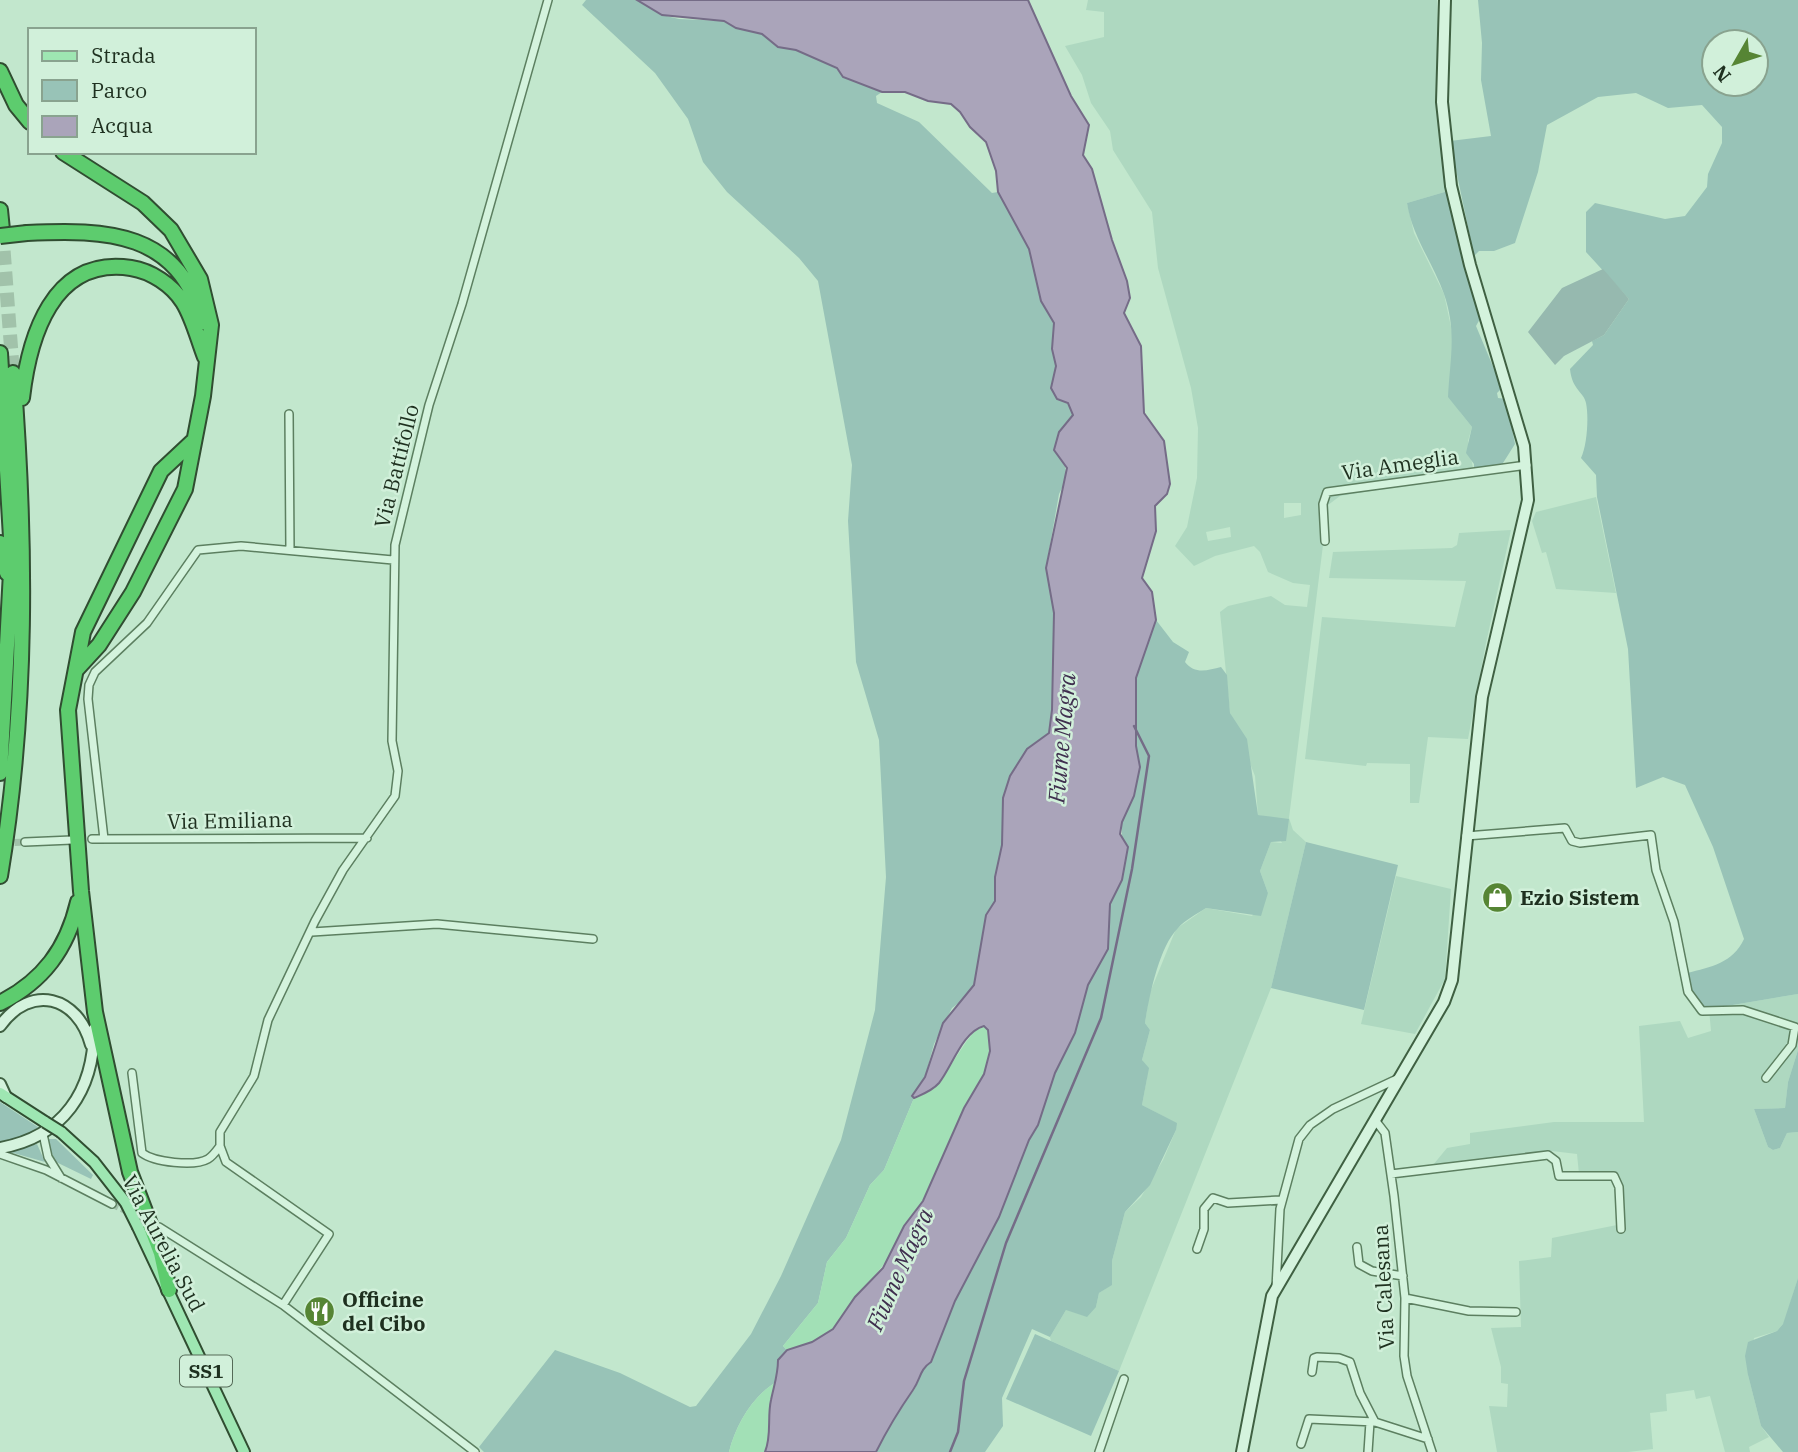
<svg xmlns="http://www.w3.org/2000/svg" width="1798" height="1452" font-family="'IBM Plex Serif',serif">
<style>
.farmland{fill:#aed8c0;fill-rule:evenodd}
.green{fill:#98c3b7;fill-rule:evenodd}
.sand{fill:#a2e0b6}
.cemetery{fill:#96b9af}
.water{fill:#aaa4ba;stroke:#756c87;stroke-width:2}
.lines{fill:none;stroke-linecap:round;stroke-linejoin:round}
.stream{stroke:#756c87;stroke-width:2.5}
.street-tunnel{stroke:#a1c2aa;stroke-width:7;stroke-dasharray:7 3.5;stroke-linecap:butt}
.highway-tunnel{stroke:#a1c2aa;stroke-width:14;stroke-dasharray:14 7;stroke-linecap:butt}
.street-casing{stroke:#5c7f60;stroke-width:10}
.secondary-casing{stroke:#3f6042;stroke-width:14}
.primary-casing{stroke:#304d31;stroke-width:14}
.highway-casing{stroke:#304d31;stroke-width:18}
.street{stroke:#d4f3dd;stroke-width:7}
.secondary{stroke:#d4f3dd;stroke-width:10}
.primary{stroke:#9ee6b2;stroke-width:10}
.highway{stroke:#5dcc6e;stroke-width:14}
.primary-bridge-casing{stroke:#304d31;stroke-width:14;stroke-linecap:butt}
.highway-bridge-casing{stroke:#304d31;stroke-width:18;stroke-linecap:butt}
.primary-bridge{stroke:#9ee6b2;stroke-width:10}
.highway-bridge{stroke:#5dcc6e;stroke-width:14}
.labels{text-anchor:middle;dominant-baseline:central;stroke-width:5;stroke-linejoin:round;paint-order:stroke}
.shield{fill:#d1f0da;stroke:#546a57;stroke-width:2}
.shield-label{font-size:19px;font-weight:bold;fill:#1e301f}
.street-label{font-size:21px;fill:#1e301f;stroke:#d1f0da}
.poi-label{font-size:21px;font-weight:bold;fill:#1e301f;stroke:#d1f0da;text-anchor:start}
.water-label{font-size:23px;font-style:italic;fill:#3f2f4e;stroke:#d1f0da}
</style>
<rect width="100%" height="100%" fill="#c2e7cd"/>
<path class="farmland" d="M1088,0h349l5,137 6,54 -41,12 7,30 30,61 10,47 6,71 12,15 -4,14 6,33 -134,22 -12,9 -39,313 4,12 13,12 -35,146 -152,383 -68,-30 -1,-4 16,-27 30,-3 3,-14 12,-8 1,-24 13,-49 16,-15 22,-37 13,-30v-7l-34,-18 5,-27 -5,-18 8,-30 -5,-7 4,-28 27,-66 30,-21 46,8 16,-23 -8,-22 11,-29 11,1 -15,-26 -9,-2 -3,-39 -25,-63 -10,-101 8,-6 43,-10 14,9 22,2 3,-22 -17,-2 -25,-11 -8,-20 -6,-6 -39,10 -21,10 -19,-20 12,-19 10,-49 1,-50 -7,-40 -33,-120 -6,-56 -39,-62 -3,-19 -19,-28 -9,-28 -17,-29 39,-9v-25l-18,-2zM1284,503h17v12l-17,3zM1230,527l1,10 -23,4 -2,-9z
M1596,497l20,96 -60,-4 -10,-37 -4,1 -10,-32 4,-9z
M1511,530l-25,113 -18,96 -40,-2 -9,66h-9v-39l-43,-1 -1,3 -61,-7 17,-142 133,10 11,-46 -137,-3 4,-26 119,-4 5,-3 2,-12z
M1396,876l55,13 -6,90 -30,55 -54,-10z
M1798,994v56l-10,32 -3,26 -31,1 14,38 5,3 7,-2 7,-15 11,-1v146l-14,45 -7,8 -23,7 -6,37 13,51 8,11 -20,10 1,5h-25l-15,-56 -14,3 -2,-9 -28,4 1,17 -17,2 3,36 -25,3h-131l-8,-46 18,1 1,-23 -7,-1v-16l-10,-39 30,-1 -2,-66 32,-4 1,-19 70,-14 -6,-47 -37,-3 -2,-20 -25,-3 -119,14 14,-17 23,-4v-11l84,-11h90l-5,-96 41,-5 8,17 23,-7 -2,-22z"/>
<path class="green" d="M586,0h51l25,15 17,4 45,2 12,7 26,6 16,13 18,3 41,18 6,9 39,15 -6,4 1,7 42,19 73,71 6,-1 31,57 12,52 13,22 -2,26 4,17 -5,22 6,11 11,4 5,12 -14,17 8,46 -8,16 -13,74 8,44 -2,98 -3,23 -22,16 -17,27 -7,22 -1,47 -7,32v24l-9,14 -12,70 -6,11 -16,12 -18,36 -9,33 -13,19 2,2 -30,72 -14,15 -24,53 -19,24 -9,41 -35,43 4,4 -9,10v21c-25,14 -42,43 -49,71h-245l-5,-5 76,-97 65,23 70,34 6,-1 55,-72 30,-58 60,-136 34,-130 11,-133 -7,-137 -23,-78 -8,-141 4,-56 -34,-184 -19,-23 -72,-66 -24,-30 -15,-43 -33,-46 -73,-68z
M1478,0h320v994l-89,15 -18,-12 -4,-24c24,-6 46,-10 57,-34l-31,-92 -28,-62 -22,-8 -27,11 -8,-139 -31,-152 -1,-22 -15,-17c6,-12 8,-41 5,-55 -2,-11 -14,-13 -16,-34l23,-24 -1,-4 12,-6 25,-36 -43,-47v-40l9,-9 70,16 20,-3 22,-29 1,-13 14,-31v-16l-20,-22 -34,3 -32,-15 -38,4 -51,28 -9,47 -23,71 -21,8h-15l-5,5 -24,-115 41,-5 -10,-56 1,-37zM1714,42h42v42h-42z
M1448,191l33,126 -5,9 26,62 -5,5 1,5 8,1 9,45 -12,19 -1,7 -28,4v-10l-8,-11 6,-26 -24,-30c2,-39 9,-65 -4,-103 -11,-31 -32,-58 -37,-91z
M1156,620l17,22 16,10 -4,10c10,13 23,8 36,5l6,8 3,38 17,26 11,76 31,4 -3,22 -15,1 -11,29 8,22 -7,23 -55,-8c-9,6 -21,12 -28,20 -19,19 -29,69 -33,95l5,7 -8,30 7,8 -7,37 35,18 -1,7 -26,55 -25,27 -13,49v24l-13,8 -3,14 -9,10 -21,-7 -16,27 -18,-8 -30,69 1,28 -18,26h-109c11,-22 23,-42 38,-62 7,-11 5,-20 17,-28l24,-61 44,-84 30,-77 9,-15 17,-52 20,-40 13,-48 20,-36 2,-45 12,-24v-58l12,-26 6,-29 -4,-21v-68z
M1306,842l92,23 -34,145 -93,-22z
M1798,1050v82l-11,1 -7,15 -7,2 -5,-3 -14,-38 31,-1 3,-26z
M0,1102l41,27 -23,10 -18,2z
M49,1139h7l37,36 -2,4 -35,-17 -9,-19z
M37,1144l8,18 -35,-10z
M1798,1278v174h-15l-22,-26 -13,-51 -3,-19 3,-14 29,-11 6,-7z
M1035,1334l84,37 -28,65 -85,-37z"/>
<path class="sand" d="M984,1026l5,4 1,21 -6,23 -20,34 -41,93 -19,25 -10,25 -61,78 -21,13 -25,8 -4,-4 35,-43 9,-41 19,-24 24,-53 14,-15 30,-72 25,-15 27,-41 11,-14z
M778,1381c-8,23 -4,48 -13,71h-36c7,-28 24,-57 49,-71z"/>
<path class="cemetery" d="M1603,269l26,30 -25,36 -40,21 -9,9 -27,-33 34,-44z"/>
<path class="water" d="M637,0h391l43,96 18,29 -6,30 9,14 20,71 15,41 3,17 -6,15 17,33 3,67 20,28 6,43 -3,10 -12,12 1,25 -14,47 10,14 4,28 -20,58v68l4,21 -6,29 -12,26 -2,12 8,13 -6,33 -12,24 -2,45 -20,36 -13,48 -20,40 -17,52 -9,15 -30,77 -44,84 -24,61c-12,8 -10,17 -18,28 -14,20 -26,40 -37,62h-111c7,-17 2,-35 6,-52 3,-15 7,-25 7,-40l9,-10 25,-8 21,-13 22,-32 28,-29 21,-42 19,-25 41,-93 20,-34 6,-23 -2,-21 -4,-4c-22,6 -32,41 -45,57 -7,8 -16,11 -25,15l-2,-2 13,-19 18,-54 31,-38 12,-70 9,-14v-24l7,-32 1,-47 7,-22 17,-27 22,-16 3,-23 2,-97 -8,-45 21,-100 -13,-18 5,-18 14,-17 -5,-12 -11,-4 -6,-11 5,-22 -4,-17 2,-26 -13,-22 -12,-52 -31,-57 -2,-21 -10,-29 -16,-15 -10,-15 -9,-8 -23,-3 -23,-9h-23l-39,-15 -6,-9 -41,-18 -18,-3 -16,-13 -26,-6 -12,-7 -62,-6z"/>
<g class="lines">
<path class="stream" d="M950,1452l8,-20 6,-51 42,-138 95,-225 31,-149 17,-113 -15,-30"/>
<path class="street-tunnel" d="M4,843l21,-1
M112,1204l19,9"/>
<path class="highway-tunnel" d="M2,230l11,143"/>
<defs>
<path id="street" d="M289,414l1,136
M1325,541l-2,-37 4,-12 200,-27
M1466,836l99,-8 7,13 8,2 71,-8 5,35 18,52 14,70 14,19 41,-1 52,17 -3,18 -26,33
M92,839l275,-1
M104,839l-16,-140 1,-14 6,-13 52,-49 51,-73 43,-4 152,14
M25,842l47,-2
M312,932l125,-8 156,15
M132,1073l10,80c12,9 52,14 66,6 5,-3 9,-9 12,-13
M1375,1120l10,13 9,63 11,102 -1,58 3,20 25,76
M43,1134l5,23 13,21
M0,1154l46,16 66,34
M1391,1174l157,-19 8,6 3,15h55l5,11 2,42
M159,1227l124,78 192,147
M1357,1247l2,17 13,7 31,5
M1197,1249l7,-20v-20l9,-11 15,5 53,-3
M1276,1288l4,-79 19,-70 11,-14 23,-16 64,-30
M1405,1298l64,13 47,1
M283,1305l46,-71 -103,-72 -6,-16v-14l34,-56 14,-56 47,-99 28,-51 52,-74 3,-25 -6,-30 3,-196 34,-140 33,-101 86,-304
M1312,1372l2,-14 3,-1 22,1 11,4 10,31 15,29
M1301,1444l8,-25 66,3 53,17
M1099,1452l25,-73
M1368,1452l2,-30"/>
<path id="secondary" d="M0,1026c31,-43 78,-30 91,19
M0,1084l6,13
M0,1148c63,-11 94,-57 94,-119
M1242,1452l30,-156 172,-294 8,-22 30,-283 46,-197 -4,-54 -54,-181 -19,-79 -9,-84 3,-102"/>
<path id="primary" d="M0,1093l45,29
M61,1132l33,30 32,41
M138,1227l106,225"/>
<path id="highway" d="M0,71l16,34 14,17
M63,152l80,51 28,27 29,49 11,46 -8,71 -18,93 -52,103 -34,53 -22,24
M0,210l2,20
M27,233c79,-4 152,-2 176,89
M0,353l12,201 -12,219
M22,398c7,-60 30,-142 109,-130 20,3 41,17 52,34 10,16 15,37 22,55
M0,543l7,30
M0,876c28,-167 26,-335 13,-503
M0,1003c43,-22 67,-54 78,-101
M169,1290l-8,-37 -31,-81 -35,-160 -14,-121 -13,-181 15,-78 78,-161 31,-29"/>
</defs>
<use href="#street" class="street-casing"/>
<use href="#secondary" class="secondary-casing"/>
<use href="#primary" class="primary-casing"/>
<use href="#highway" class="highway-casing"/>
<use href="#street" class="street"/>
<use href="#secondary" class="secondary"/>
<use href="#primary" class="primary"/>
<use href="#highway" class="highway"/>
<defs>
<path id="primary-bridge" d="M45,1122l16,10
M126,1203l12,24"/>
<path id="highway-bridge" d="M0,236l27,-3"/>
</defs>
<use href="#primary-bridge" class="primary-bridge-casing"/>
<use href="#highway-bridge" class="highway-bridge-casing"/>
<use href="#primary-bridge" class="primary-bridge"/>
<use href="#highway-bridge" class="highway-bridge"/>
</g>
<defs>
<symbol id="shop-disc" viewBox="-11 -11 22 22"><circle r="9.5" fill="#568534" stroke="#d1f0da"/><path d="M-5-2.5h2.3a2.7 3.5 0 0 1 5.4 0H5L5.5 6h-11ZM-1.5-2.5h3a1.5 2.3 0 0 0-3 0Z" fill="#fff"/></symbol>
<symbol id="restaurant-disc" viewBox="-11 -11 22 22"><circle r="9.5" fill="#568534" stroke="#d1f0da"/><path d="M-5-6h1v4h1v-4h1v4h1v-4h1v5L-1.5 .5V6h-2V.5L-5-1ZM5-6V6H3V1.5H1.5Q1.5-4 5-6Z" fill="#fff"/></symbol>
</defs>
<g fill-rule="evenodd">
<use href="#shop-disc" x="1480" y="880" width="35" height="35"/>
<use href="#restaurant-disc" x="302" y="1294" width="35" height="35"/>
</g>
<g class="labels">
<rect class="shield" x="180" y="1355.5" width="52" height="31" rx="5"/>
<g class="shield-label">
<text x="206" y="1371">SS1</text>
</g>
<g class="street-label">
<text transform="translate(1400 464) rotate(-8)">Via Ameglia</text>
<text transform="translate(396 466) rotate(-76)">Via Battifollo</text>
<text transform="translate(230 820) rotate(-1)">Via Emiliana</text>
<text transform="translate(164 1243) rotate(62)">Via Aurelia Sud</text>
<text transform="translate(1383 1287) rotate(-93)">Via Calesana</text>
</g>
<g class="poi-label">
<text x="1520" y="897">Ezio Sistem</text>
<text x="342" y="1299">Officine<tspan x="342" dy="24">del Cibo</tspan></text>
</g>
<g class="water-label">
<text transform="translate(1061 738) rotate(-85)">Fiume Magra</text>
<text transform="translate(899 1269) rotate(-66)">Fiume Magra</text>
</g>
</g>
<rect x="28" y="28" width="228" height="126" fill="#d1f0da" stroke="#89a38f" stroke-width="2"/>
<rect x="42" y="51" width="35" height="10" fill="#9ee6b2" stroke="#89a38f" stroke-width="2"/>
<text x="91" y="63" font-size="21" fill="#1e301f">Strada</text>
<rect x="42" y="80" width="35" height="21" fill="#98c3b7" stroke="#89a38f" stroke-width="2"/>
<text x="91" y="98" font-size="21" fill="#1e301f">Parco</text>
<rect x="42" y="116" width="35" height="21" fill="#aaa4ba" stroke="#89a38f" stroke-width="2"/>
<text x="91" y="133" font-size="21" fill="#1e301f">Acqua</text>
<g transform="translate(1735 63) rotate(231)"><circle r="33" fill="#d1f0da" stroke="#89a38f" stroke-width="2"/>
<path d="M0-5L12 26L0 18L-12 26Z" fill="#568534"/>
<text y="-10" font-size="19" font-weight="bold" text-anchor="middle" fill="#1e301f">N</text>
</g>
</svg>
